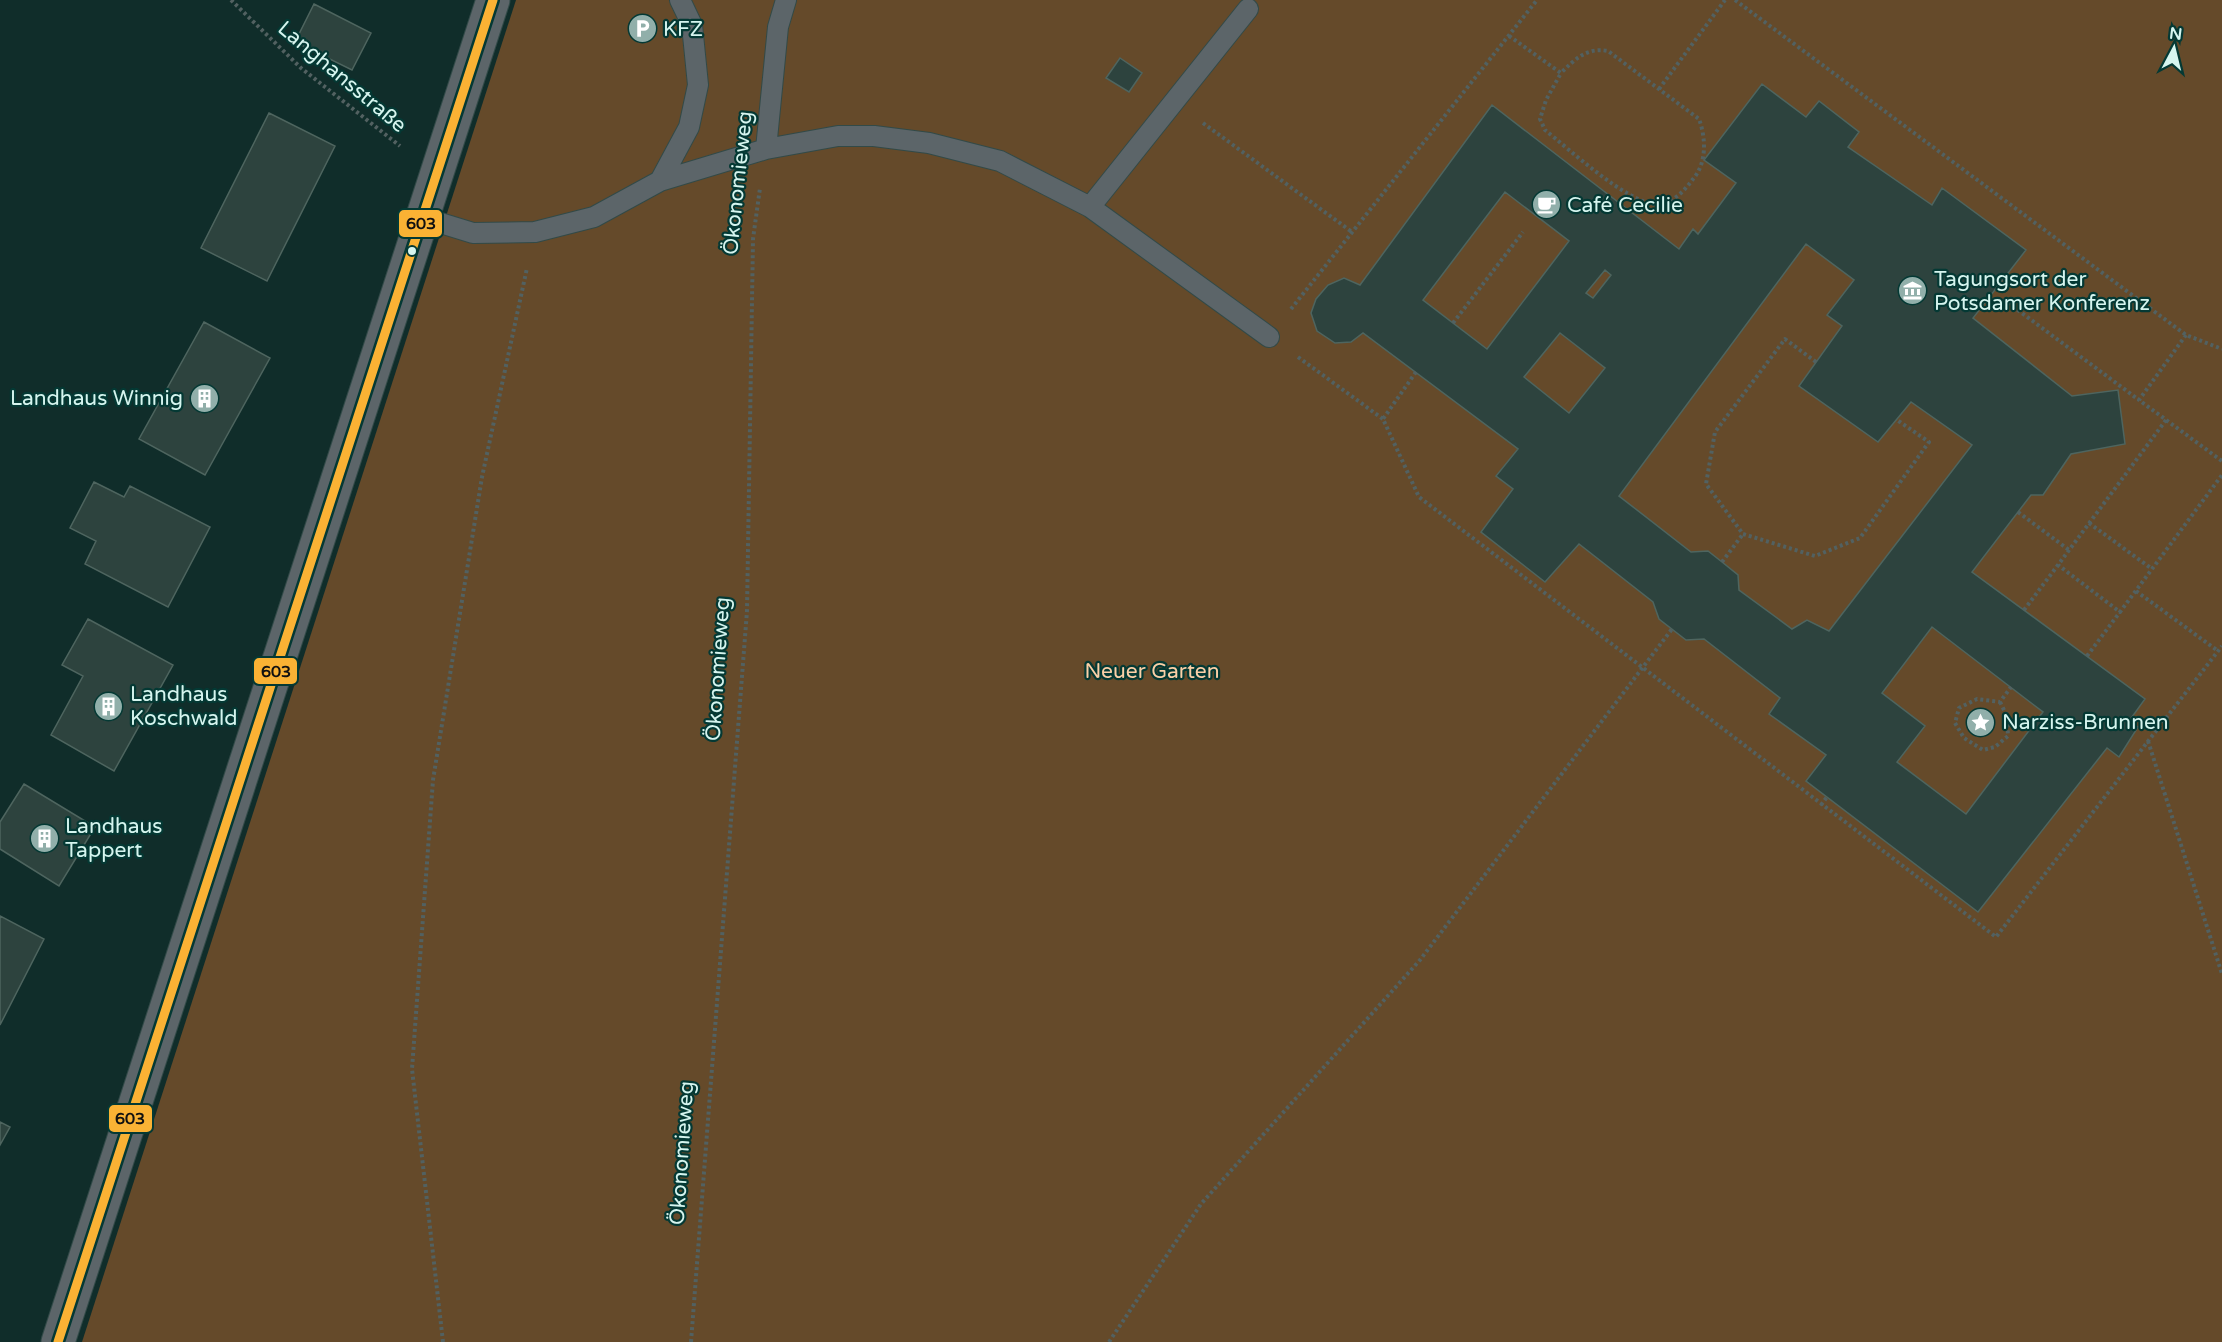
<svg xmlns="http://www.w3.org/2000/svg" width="2222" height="1342" font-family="'Varela Round',sans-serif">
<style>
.green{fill:#654a2a}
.building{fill:#2d433e;stroke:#4e655f;stroke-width:1.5;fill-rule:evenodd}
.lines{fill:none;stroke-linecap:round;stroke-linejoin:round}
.lane-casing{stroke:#324a48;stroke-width:22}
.street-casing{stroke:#324a48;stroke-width:35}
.path{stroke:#526161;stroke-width:4;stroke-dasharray:3 3;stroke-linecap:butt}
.lane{stroke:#5c6569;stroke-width:20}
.street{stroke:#5c6569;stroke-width:33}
.bus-1-casing{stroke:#043934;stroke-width:14}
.bus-1{stroke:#fab234;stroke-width:9}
.bus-dot{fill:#d6f5ef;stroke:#043934;stroke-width:2}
.labels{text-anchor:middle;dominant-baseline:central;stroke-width:4.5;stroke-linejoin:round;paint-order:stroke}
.poi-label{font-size:21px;fill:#d6f5ef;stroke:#043934;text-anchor:start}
.street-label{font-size:21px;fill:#d6f5ef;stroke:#043934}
.park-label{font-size:21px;fill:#fcd0a7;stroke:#043934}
.line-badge{stroke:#043934;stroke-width:2}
.pale-badge-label{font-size:16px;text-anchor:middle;font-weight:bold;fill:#111}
</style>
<rect width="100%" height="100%" fill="#102d2a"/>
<path class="green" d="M516,0h1706v1342h-2140z"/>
<path class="building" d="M314,4l57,29 -19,37 -57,-28z
M1120,58l22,15 -13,19 -23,-14z
M1762,84l44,33 13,-16 40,31 -11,15 84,58 10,-17 84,62 -53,68 99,78 46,-6 7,54 -54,10 -28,41h-12l-59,77 173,127 -16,22 9,6 -19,30 -12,-9 -129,164 -172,-131 20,-26 -57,-41 11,-16 -76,-59 -18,1 -27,-21 -6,-17 -74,-58 -34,38 -64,-50 32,-43 -17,-13 22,-27 -155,-116 -12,9 -16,1 -18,-12 -6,-18 5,-14 12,-14 16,-7 16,7 132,-180 187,144 14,-20 5,5 38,-51 -32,-23zM1505,192l64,49 -82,108 -64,-49zM1806,244l48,36 -27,35 15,11 -43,60 79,56 33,-40 61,43 -143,186 -22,-11 -15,9 -53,-39 -1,-15 -16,-13 -14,-11 -17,1 -72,-56zM1605,270l6,5 -18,23 -7,-5zM1560,333l45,35 -36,45 -45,-36zM1932,627l111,85 -77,102 -69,-52 28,-36 -43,-33z
M269,113l66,33 -68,135 -66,-33z
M204,322l66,36 -65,117 -66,-36z
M94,482l30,15 6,-11 80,41 -42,80 -83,-43 11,-23 -26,-13z
M88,619l85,46 -59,106 -63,-36 32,-59 -21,-11z
M24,784l71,43 -36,59 -59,-37v-27z
M0,916l44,23 -44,86z
M0,1122l10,5 -10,18z"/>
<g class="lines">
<defs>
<path id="lane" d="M766,149l12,-122 8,-27
M660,181l29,-54 9,-42 -6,-60 -12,-25
M1090,207l158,-198
M421,217l52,16 62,-1 59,-15 66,-36 106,-32 72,-13h36l55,7 71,18 90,46 179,130"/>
<path id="street" d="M58,1342l435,-1342"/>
</defs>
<use href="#lane" class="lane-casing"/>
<use href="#street" class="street-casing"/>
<path class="path" d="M231,0l70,68 99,78
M1735,0l451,335 36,14
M1509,36l52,37 -15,27 -6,19 5,11c24,19 82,73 111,74 17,0 28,-13 37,-25 14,-16 13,-41 6,-60l-91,-68c-21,-4 -33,8 -47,22
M1659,89l66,-89
M1203,123l149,109
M2003,299l136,101
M1291,309l246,-309
M1453,323l70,-91
M2186,335l-47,65 83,61
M1298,357l85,62
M1816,362l-31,-23 -70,93 -9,52 37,50 72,22 45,-18 69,-96 -32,-22
M1416,372l-33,47 36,78 577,440 226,-291
M2166,420l-108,145 62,47 102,-137
M2018,512l51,38
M2089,523l63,46
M1722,562l21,-28
M2136,591l82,60
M2024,610l34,-45
M2087,656l33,-44
M2000,702l7,14 1,20 -13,11 -12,3 -19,-12 -9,-15 4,-15 18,-9 23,3 11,-15
M2148,741l74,233
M1821,805l6,-8
M443,1342l-31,-273 21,-289 49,-303 45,-209
M691,1342l56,-731 6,-372 7,-51
M1109,1342l92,-138 219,-244 252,-331"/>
<use href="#lane" class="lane"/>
<use href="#street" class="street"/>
<defs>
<path id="bus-1" d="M58,1342l435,-1342"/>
</defs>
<use href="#bus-1" class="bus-1-casing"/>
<use href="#bus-1" class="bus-1"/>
</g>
<defs>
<symbol id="parking-disc" viewBox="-11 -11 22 22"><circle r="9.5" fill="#91afaa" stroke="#043934"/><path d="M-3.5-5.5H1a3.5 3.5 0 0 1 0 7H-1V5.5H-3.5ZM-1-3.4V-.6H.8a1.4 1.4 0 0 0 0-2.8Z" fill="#fff"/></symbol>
<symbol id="cafe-disc" viewBox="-11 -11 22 22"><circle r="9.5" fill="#91afaa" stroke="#043934"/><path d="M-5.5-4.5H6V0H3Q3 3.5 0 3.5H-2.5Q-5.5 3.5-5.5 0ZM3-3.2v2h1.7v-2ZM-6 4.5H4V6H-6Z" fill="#fff"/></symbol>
<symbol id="museum-disc" viewBox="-11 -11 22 22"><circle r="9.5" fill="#91afaa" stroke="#043934"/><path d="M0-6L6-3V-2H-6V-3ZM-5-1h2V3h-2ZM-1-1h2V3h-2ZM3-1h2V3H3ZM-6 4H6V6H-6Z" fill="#fff"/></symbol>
<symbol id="building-disc" viewBox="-11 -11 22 22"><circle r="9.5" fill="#91afaa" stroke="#043934"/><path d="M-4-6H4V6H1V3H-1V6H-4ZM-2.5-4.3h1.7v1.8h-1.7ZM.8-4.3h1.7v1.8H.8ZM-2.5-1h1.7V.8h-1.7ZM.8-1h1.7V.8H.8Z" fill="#fff"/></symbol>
<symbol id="sight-disc" viewBox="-11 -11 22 22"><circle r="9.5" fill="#91afaa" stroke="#043934"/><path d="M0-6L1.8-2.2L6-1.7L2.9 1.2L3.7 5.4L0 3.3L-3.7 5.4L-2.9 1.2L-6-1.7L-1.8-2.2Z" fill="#fff"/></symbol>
</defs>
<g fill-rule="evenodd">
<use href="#parking-disc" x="626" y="12" width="33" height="33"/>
<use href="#cafe-disc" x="1530" y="188" width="33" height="33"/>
<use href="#museum-disc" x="1896" y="274" width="33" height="33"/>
<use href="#building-disc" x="188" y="382" width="33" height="33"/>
<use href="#building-disc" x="92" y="690" width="33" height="33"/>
<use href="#sight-disc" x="1964" y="706" width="33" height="33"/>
<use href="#building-disc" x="28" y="822" width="33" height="33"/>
</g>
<circle class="bus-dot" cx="412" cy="251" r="5"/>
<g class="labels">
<g class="poi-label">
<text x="663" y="29">KFZ</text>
<text x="1567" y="205">Café Cecilie</text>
<text x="1934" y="279">Tagungsort der<tspan x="1934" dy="24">Potsdamer Konferenz</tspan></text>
<text x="183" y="398" text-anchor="end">Landhaus Winnig</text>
<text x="130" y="694">Landhaus<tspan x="130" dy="24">Koschwald</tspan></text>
<text x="2002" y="722">Narziss-Brunnen</text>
<text x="65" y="826">Landhaus<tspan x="65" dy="24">Tappert</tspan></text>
</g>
<g class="street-label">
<text transform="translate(342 77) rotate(40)">Langhansstraße</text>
<text transform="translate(738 183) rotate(-84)">Ökonomieweg</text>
<text transform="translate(718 669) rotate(-86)">Ökonomieweg</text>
<text transform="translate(682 1153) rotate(-86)">Ökonomieweg</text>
</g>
<g class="park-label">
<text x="1152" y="671">Neuer Garten</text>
</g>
</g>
<g class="line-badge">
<rect x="398" y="209" width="45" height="29" rx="6" fill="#fab234"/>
<rect x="253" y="657" width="45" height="28" rx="6" fill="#fab234"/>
<rect x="108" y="1104" width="45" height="29" rx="6" fill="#fab234"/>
</g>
<g class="pale-badge-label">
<text x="421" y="229">603</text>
<text x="276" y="677">603</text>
<text x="130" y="1124">603</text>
</g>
<g transform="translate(2174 48) rotate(7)" stroke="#043934" stroke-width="4.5" paint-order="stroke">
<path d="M0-4.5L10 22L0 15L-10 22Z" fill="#d6f5ef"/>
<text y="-9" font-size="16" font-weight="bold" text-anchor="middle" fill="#d6f5ef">N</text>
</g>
</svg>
